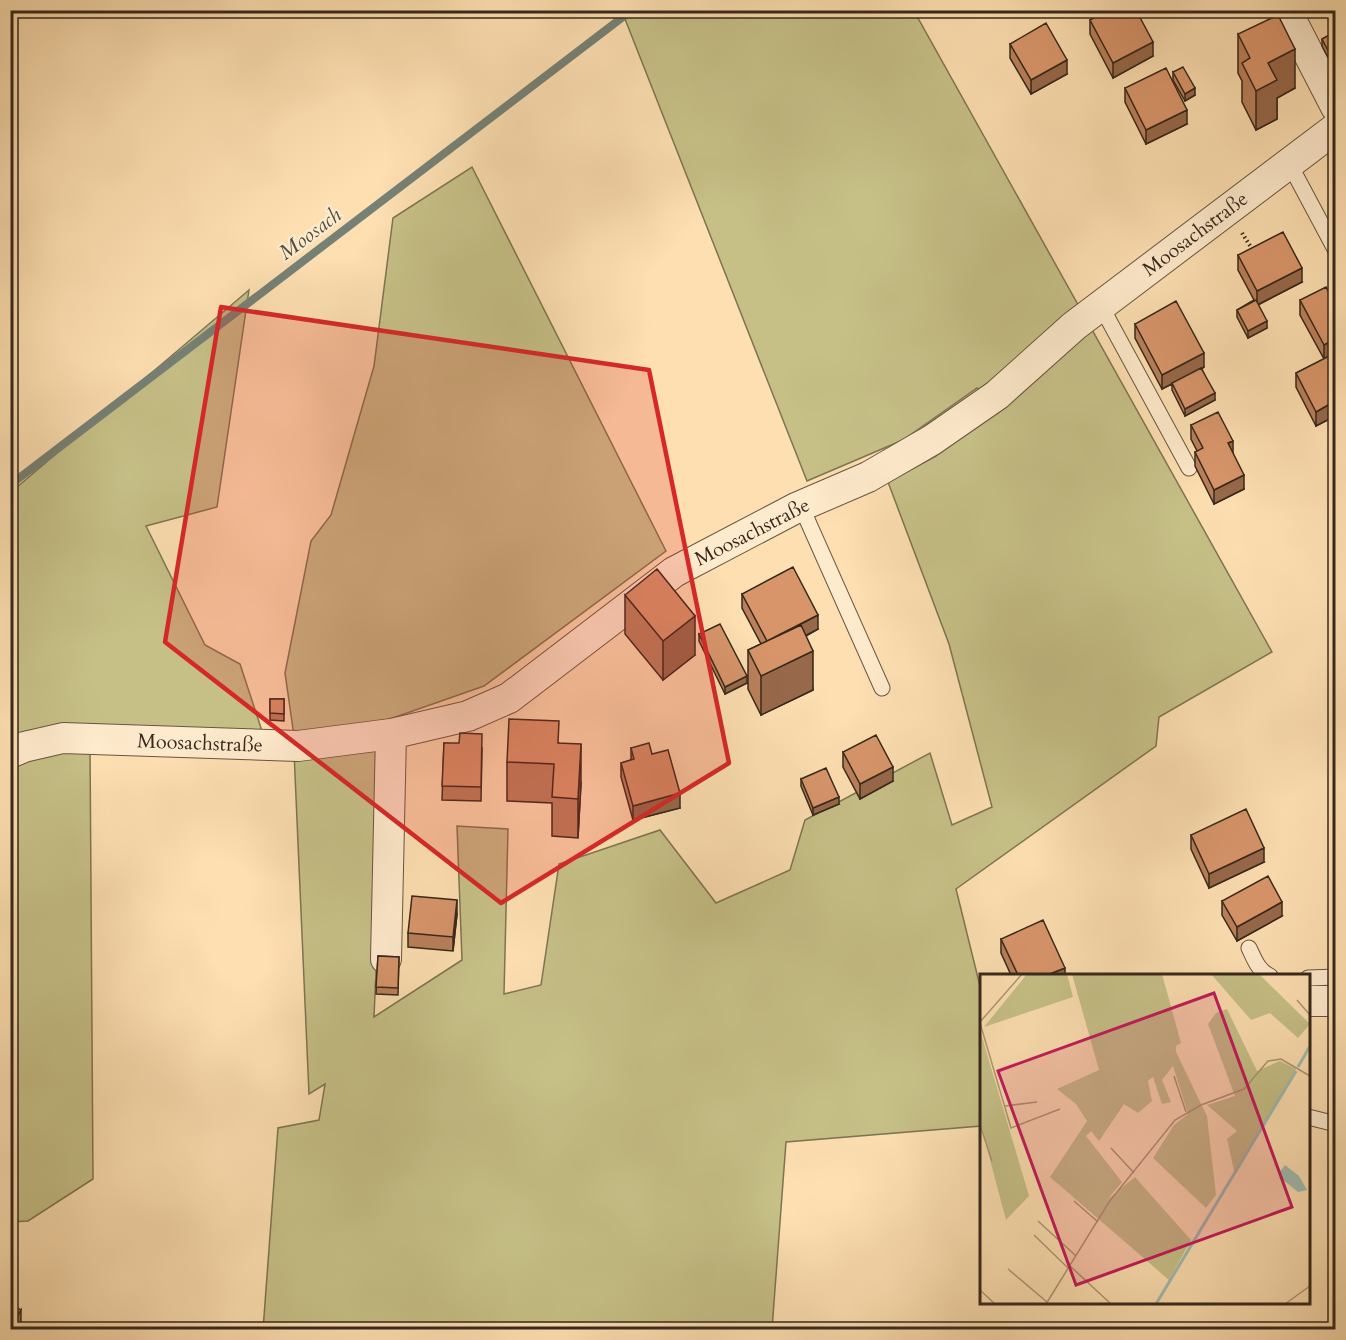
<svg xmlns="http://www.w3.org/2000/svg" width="1346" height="1340" font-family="Cardo,serif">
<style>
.green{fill:#c6c087;stroke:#7e7452;stroke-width:1.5}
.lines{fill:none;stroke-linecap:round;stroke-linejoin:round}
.stream{stroke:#768176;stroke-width:8}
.lane-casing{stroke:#685641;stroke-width:17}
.street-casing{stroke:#685641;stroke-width:32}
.path{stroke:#36281c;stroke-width:4;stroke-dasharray:1.5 3;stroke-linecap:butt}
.lane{stroke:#feeacc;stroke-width:15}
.street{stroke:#feeacc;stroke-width:30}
.wall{fill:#ba805b;stroke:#36281c;stroke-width:1.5}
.shaded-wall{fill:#97684a;stroke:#36281c;stroke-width:1.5}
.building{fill:#d8956a;stroke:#36281c;stroke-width:1.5}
.marked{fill:#d62828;fill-opacity:0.2;stroke:#d62828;stroke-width:4.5;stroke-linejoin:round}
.labels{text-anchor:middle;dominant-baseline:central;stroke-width:5;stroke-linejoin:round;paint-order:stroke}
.street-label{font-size:20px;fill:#36281c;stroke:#feeacc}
.water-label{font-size:21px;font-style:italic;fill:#514d42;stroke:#feeacc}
.inset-river{fill:none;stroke:#a1bcb2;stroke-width:3}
.inset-road{fill:none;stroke:#ad9675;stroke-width:1.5}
.view{fill:#c2185b;fill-opacity:0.15;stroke:#c2185b;stroke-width:3}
.inset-edge{fill:none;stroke:#36281c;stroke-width:3}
</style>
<rect width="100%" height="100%" fill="#fddfb1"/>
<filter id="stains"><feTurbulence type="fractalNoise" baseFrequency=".00333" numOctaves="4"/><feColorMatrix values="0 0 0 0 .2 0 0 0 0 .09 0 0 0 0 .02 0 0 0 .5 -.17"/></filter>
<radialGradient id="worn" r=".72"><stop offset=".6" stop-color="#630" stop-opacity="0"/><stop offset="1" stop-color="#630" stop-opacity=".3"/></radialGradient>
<path class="green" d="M635,10l279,1 358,641 -113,65 -3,29 -200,143 25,101v136l-195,16 -14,187 -509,1 15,-202 41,-8 6,-36 -16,10 -16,-365 -8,-56 26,-132 20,-26 43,-149 19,-148 79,-51 194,384 -182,135 -97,34 -13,297 88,-57 -5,-134 51,3 -4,165 37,-9 18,-121 101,-34 56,73 74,-33 15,-50 125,-67 22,72 40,-18 -43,-163 -61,-162 48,-26 62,-47 -21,-21 -74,52 -96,41 -182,-462z
M249,290l-32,217 -71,19 59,119 35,19 23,70 -173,13 3,432 -65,42 -17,1 -1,-729z"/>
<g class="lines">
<path class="stream" d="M10,485l622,-475"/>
<defs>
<path id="lane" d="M1289,163l47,88
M1101,306l88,162
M801,506l81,182
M1249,948c5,10 9,23 21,28
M1308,978l28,-1
M1308,1117l28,7"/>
<path id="street" d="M1286,10l50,97
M10,753l14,-6 39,-9 235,8 93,-12 77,-18 41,-18 165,-126 122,-64 72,-31 64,-37 65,-45 77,-69 262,-198
M386,959l5,-225
M1308,1001h28"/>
</defs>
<use href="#lane" class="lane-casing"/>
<use href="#street" class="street-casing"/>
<path class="path" d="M1242,233l12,19"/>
<use href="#lane" class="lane"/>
<use href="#street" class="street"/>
</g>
<path class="wall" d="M1332,10h3v8z
M1090,20l63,36 -40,22 -23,-44z
M1335,32l-2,35 -11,-21v-7z
M1238,34l57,54 -18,10v21l-21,11 -14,-28v-21l-4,-8z
M1010,44l57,30 -36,20 -21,-36z
M1173,72l22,23 -10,6 -12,-21z
M1125,88l62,36 -41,20 -21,-42z
M1238,255l64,27 -44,23 9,23 -19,10 -11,-21v-7l17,-10 -16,-30z
M1300,300l35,5v111l-19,10 -20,-39v-14l28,-14 -24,-44z
M1135,324l69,43 -2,2 13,31 -30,16 -13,-26v-6l-10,5 -27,-51z
M1191,425l42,28 11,36 -30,15 -19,-38v-14l2,-1 -6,-12z
M1335,459v21l-2,-5v-14z
M742,594l76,35 -12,7 7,54 -52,25 -13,-26v-39l13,-6 -19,-36z
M625,595l70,60 -32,25 -38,-46z
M699,634l48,49 -22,11 -26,-53z
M270,699h14v22l-14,-1z
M444,743l38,5 -1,53 -39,-1z
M559,743l22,40 -3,55 -26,-2v-33l-45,-2v-39z
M631,748l21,6 28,54 -47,12 -12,-43v-14l10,-3z
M843,752l50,29 -33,18 -17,-32z
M801,779l38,25 -26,11 -12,-29z
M1191,835l73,27 -55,26 -18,-39z
M1222,901l60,15 -45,25 -15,-26z
M457,914l-4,37 -45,-4v-14z
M1001,939l64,36h-54l-10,-22z
M378,956l21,1 -1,38 -22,-1z"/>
<path class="shaded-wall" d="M1153,42v14l-40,22v-15z
M1295,49v39l-18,10v21l-21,11v-39l12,-28z
M1335,59v7l-2,1v-7z
M1067,60v14l-36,20v-14z
M1195,88v7l-10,6v-7z
M1187,110v14l-41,20v-14z
M1302,268v14l-45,23v-14z
M1267,321v7l-19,10v-7z
M1335,339v14l-11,6v-14z
M1204,353v14l-42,22v-14z
M1215,393v7l-30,16v-7z
M1335,401v15l-19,10v-14z
M1233,441v14l-5,-12z
M1244,475v14l-30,15v-14z
M818,615v14l-51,27v-14z
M695,616v39l-32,25v-39z
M813,651v39l-52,25v-39z
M747,676v7l-22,11v-7z
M581,744v39l-3,55v-39z
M893,767v14l-33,18v-15z
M680,793v15l-47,12v-14z
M839,797v7l-26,11v-7z
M1264,848v14l-55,26v-14z
M457,900v14l-4,37v-14z
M1282,902v14l-45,25v-14z
M1065,968v7h-18z
M21,1310v15l-3,4h-8v-1z"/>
<path class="building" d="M1108,10h28l17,32 -40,21 -23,-43z
M1278,15l17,34 -27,14 9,17 -21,11 -14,-28 8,-5 -12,-24z
M1046,23l21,37 -36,20 -21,-36z
M1335,32v27l-2,1 -11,-21z
M1183,67l12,21 -10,6 -12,-22z
M1166,68l21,42 -41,20 -21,-42z
M1283,232l19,36 -45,23 -19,-36z
M1326,287l9,18v34l-11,6 -24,-45z
M1256,300l11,21 -19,10 -11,-21z
M1176,301l28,52 -42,22 -27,-51z
M1335,353v48l-19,11 -20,-39z
M1201,368l14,25 -30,16 -13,-26z
M1218,412l15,29 -5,2 16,32 -30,15 -19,-38 8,-4 -12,-23z
M793,567l25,48 -51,26 -25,-47z
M657,569l38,47 -32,25 -38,-46z
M720,624l27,52 -22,11 -26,-53z
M801,625l12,26 -52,25 -13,-26z
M270,699h14v15l-14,-1z
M509,719l50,2 -1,22 23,1 -3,55 -26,-2 2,-33 -47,-2z
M460,733l22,1 -1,53 -39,-1 2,-43h15z
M876,735l17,32 -33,17 -17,-32z
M649,743l3,11 16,-4 12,43 -47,13 -12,-43 13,-4 -3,-11z
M826,768l13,29 -26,11 -12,-29z
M1246,809l18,39 -55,26 -18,-39z
M1268,876l14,26 -45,25 -15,-26z
M412,896l45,4 -4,37 -45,-4z
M1043,920l22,48 -18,7h-29l-17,-36z
M378,956l21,1 -1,31 -22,-1z
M10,1304l11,6 -11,18z"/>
<path class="marked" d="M221,307l428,63 80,393 -228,140 -336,-261z"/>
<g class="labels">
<g class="street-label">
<text transform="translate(1195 234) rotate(-37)">Moosachstraße</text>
<text transform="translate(752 532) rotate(-27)">Moosachstraße</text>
<text transform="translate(200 743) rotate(2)">Moosachstraße</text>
</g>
<g class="water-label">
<text transform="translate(310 234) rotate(-37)">Moosach</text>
</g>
</g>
<g transform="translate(980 974)">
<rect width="330" height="330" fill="#fddfb1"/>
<path d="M47,0h40l6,23 -89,30zM92,0h90l19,69 -5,3v6l31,64 9,79 -10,13 -53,-50 21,-33 14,-11 -15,-48 -11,14 9,22 -9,2 -9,-27 -5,4 4,20 -14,12 -14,-9 -25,37 -8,-10 -5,5 36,46 -14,17 27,-22 56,63 -22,40 -119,-103 37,-56 -11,-17 -19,-15 42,-19zM231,0h48l51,50 -12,14 -28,-25 -19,7zM247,35l30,62 23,-10 16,8 -61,106 -8,-36 10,-8 -30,-26 28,-9 -27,-72 8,-11zM0,56l49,166 -23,24 -26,-98z" fill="#c6c087"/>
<path d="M305,191l14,11 8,14 -9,2 -16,-13 -3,-6z" fill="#a1bcb2"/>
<path class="inset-river" d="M318,93l12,-21M176,330l140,-233"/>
<path class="inset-road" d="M317,26l13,15M0,48l42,-48M0,49l31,105 49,-19M194,102l12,36M25,132l32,-4M0,151l12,36M131,174l23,25M94,227l24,21M58,247l38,35M54,261l34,33M90,292l41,38M28,295l39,33M0,316l15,14M66,330l63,-102 66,-82 26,-15 43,-16 24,-28 13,-2 29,17M305,330l25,-18"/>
<path class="view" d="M234,19l78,214 -216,78 -78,-214z"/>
<rect width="330" height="330" class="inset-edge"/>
</g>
<rect width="1346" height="1340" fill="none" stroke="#fddfb1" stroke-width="36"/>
<rect x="12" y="12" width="1322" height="1316" fill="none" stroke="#36281c" stroke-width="3"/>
<rect x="18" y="18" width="1310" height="1304" fill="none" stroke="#36281c" stroke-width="1.5"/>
<rect width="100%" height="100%" filter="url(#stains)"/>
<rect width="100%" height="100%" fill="url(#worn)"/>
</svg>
